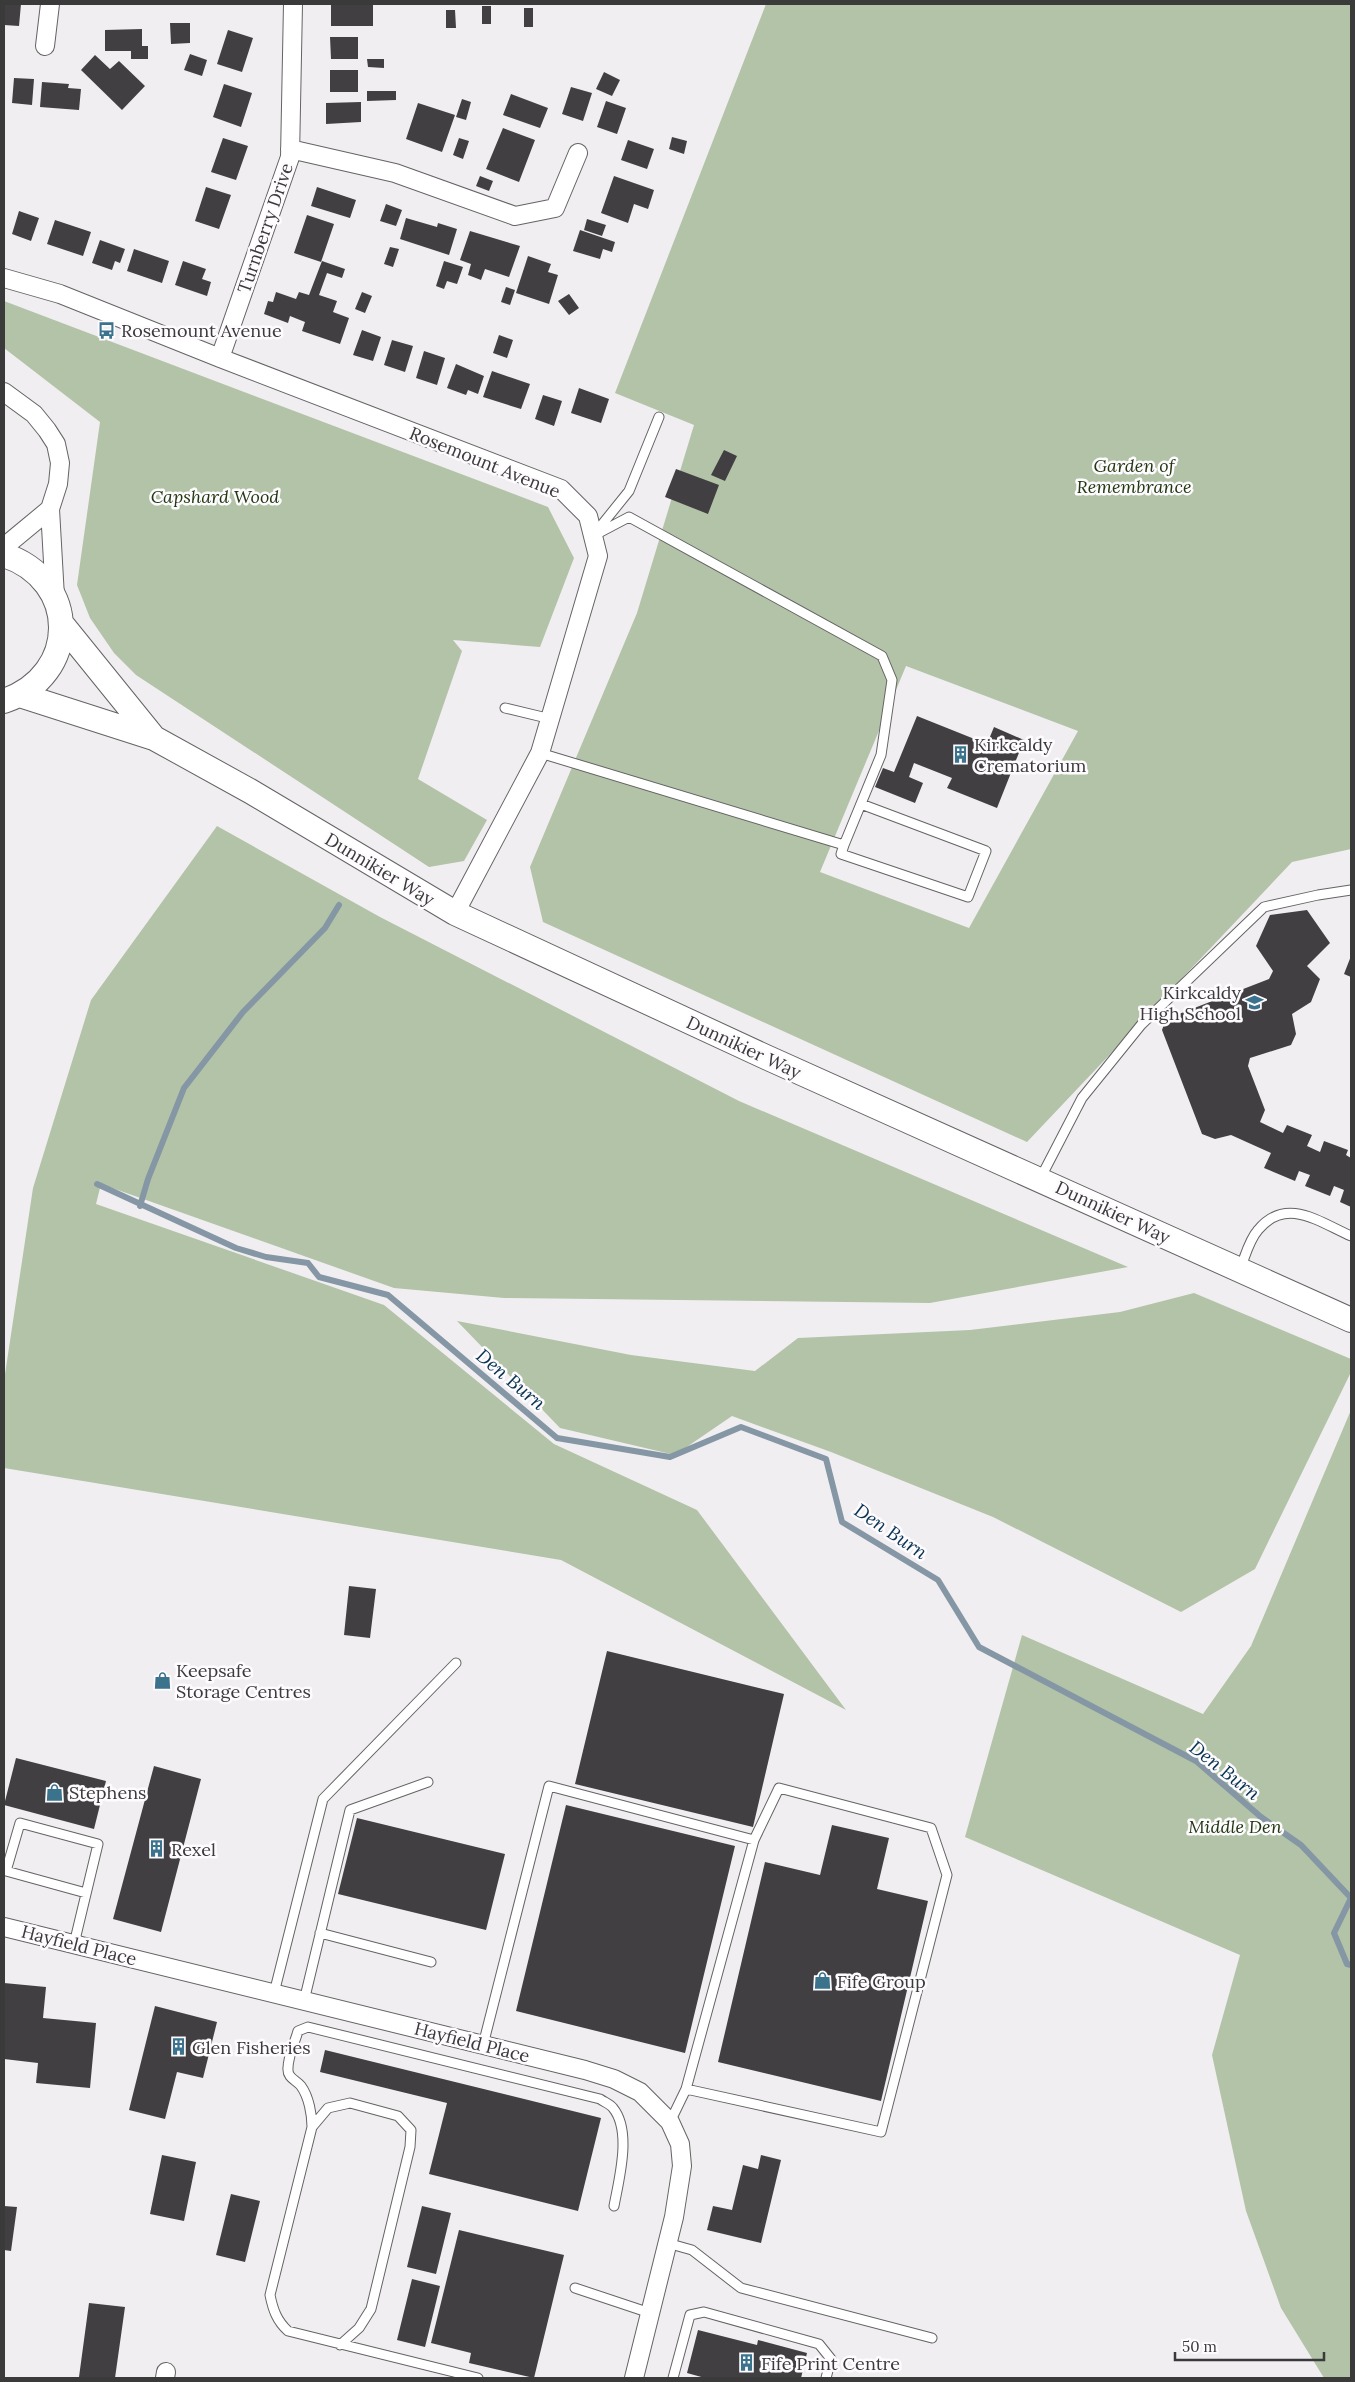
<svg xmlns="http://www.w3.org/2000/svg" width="1355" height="2382" font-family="Lora,serif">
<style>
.green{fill:#b2c3a8;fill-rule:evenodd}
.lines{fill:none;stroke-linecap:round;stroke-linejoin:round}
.stream{stroke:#8596a5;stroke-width:6}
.building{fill:#423f42}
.lane-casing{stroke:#656365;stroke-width:11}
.street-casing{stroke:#656365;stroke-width:20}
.secondary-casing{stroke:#656365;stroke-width:26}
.lane{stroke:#fff;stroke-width:9}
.street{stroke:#fff;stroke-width:18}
.secondary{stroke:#fff;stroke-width:24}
.labels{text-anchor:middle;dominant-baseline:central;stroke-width:5;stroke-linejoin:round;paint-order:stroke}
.street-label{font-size:18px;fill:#3b3a3b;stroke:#fefbfe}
.poi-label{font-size:18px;fill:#3b3a3b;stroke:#fefbfe;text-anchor:start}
.park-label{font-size:18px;font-style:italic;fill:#20370f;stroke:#fefbfe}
.water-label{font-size:19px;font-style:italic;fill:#073352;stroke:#fefbfe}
</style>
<rect width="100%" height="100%" fill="#f1eef1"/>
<path class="green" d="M766,4h585v845l-59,13 -265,280 -484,-220 -13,-55 107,-254 57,-188 -79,-32zM906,666l172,65 -109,197 -149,-56z
M4,301l544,206 26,51 -34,89 -87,-7 9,11 -44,128 69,41 -23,41 -35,6 -293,-192 -22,-22 -24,-35 -13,-33 23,-163 -96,-74z
M217,826l163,91 359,184 389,166 -198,36 -426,-5 -110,-10 -293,-104 -5,20 288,101 170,139 143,66 149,200 -285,-150 -557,-92v-87l29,-193 58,-188z
M1194,1293l157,66v13l-96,197 -74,43 -188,-95 -162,-65 -99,-36 -57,39 -115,-27 -103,-107 174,34 124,16 43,-33 172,-8 150,-18z
M1351,1410v968h-27l-43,-70 -35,-97 -34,-156 28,-100 -275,-118 57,-202 181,79 48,-68z"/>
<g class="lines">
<path class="stream" d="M97,1184l139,64 30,9 42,6 11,14 69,18 169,143 113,19 71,-30 85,32 16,63 96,58 41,67 217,114 65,56 40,28 50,53
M140,1206l8,-27 36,-91 59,-76 82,-84 14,-23
M1351,1898l-17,35 13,31 4,1"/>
</g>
<path class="building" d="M4,4h17l-2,22 -15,-1z
M373,4v22h-42v-21z
M482,6h9v18h-9z
M524,8h9v19h-9z
M446,10h9l1,18h-10z
M170,23h20v20l-19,1z
M142,29v17h6v13h-17v-8h-26v-21z
M228,30l25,8 -11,34 -25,-8z
M330,37h28v22h-27z
M190,54l17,6 -5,16 -18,-6z
M95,55l15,14 9,-8 26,25 -23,24 -41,-40z
M367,59h17v9l-16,-1z
M330,70h28v22h-28z
M604,72l16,8 -8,16 -16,-7z
M14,78l20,1 -2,26 -20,-2z
M42,82l27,2 -1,4 13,1 -2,21 -39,-3z
M224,84l28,9 -11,34 -28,-10z
M571,87l21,6 -9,28 -21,-7z
M367,91h29v9l-29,1z
M511,94l37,14 -8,20 -37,-13z
M462,99l9,3 -5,18 -10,-3z
M606,101l20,7 -9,26 -20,-7z
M361,102v20l-35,2v-21z
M418,103l37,12 -13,37 -36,-13z
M503,128l32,12 -16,42 -33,-13z
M672,137l15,4 -3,13 -15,-5z
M223,138l25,8 -12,34 -25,-8z
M459,138l10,3 -6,18 -10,-4z
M628,140l26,9 -7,20 -26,-9z
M480,176l13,5 -4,10 -13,-5z
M614,176l40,14 -6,19 -14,-5 -6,19 -27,-10z
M206,187l25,8 -12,34 -24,-8z
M317,187l39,13 -6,18 -39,-12z
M386,204l16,6 -6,16 -16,-5z
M19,211l20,7 -8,23 -19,-7z
M307,215l27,9 -13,38 -27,-9z
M406,218l31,9 1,-4 19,6 -8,26 -49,-16z
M587,219l19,6 -4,11 -18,-6z
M55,220l36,12 -8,24 -36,-12z
M580,230l35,12 -3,10 -9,-3 -3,10 -27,-8z
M470,231l50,15 -11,31 -24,-8 -4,11 -13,-5 3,-11 -11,-4z
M100,240l25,9 -5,14 -5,-2 -3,9 -20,-7z
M390,247l9,2 -6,18 -9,-3z
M134,249l35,12 -7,22 -35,-12z
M528,256l23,8 -3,8 10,3 -9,29 -33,-11z
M183,261l23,8 -4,10 9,3 -4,14 -32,-11z
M322,261l23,8 -3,9 -15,-5 -8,22 18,6 -4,11 16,6 -9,26 -38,-13 3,-9 -15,-6 -2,7 -24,-9 4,-13 5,1 3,-10 20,7 3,-7 10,3z
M444,261l19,6 -6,17 -10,-3 -3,8 -8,-3z
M506,287l9,3 -5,15 -9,-3z
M362,292l10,4 -7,17 -10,-4z
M569,294l10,14 -10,7 -11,-14z
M362,330l19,7 -8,24 -20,-6z
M499,335l14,5 -6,18 -14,-5z
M392,340l21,6 -8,26 -21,-7z
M424,351l21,7 -8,27 -21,-7z
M456,364l28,12 -6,18 -10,-4 -2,5 -19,-7z
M492,371l38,13 -9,25 -38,-12z
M579,388l30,11 -8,24 -30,-10z
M543,395l19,6 -8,25 -19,-7z
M724,450l13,6 -12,25 -14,-6z
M676,469l43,16 -11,29 -43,-17z
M917,716l70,28 7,-17 30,13 -27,68 -50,-20 5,-10 -38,-15 -5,14 14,6 -8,20 -40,-16 8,-19 11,4z
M1307,910l23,33 -23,23 13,13 -9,23 -19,12 4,20 -5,11 -41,13 -2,8 17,44 -5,12 23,11 4,-8 25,10 -5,11 13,6 4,-11 24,9 -2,5 5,3v49l-11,-5 4,-12 -10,-4 -4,10 -25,-10 5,-11 -11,-4 -4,10 -31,-13 7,-15 -40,-18 -16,4 -13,-5 -40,-104 4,-11 103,-40 4,-8 -17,-25 14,-31z
M1351,956v21l-7,-3z
M349,1586l27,3 -6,49 -26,-3z
M607,1651l177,43 -31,133 -178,-43z
M16,1758l90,23 -12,48 -90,-24z
M154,1766l47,13 -40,153 -48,-13z
M566,1805l169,41 -50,207 -169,-42z
M357,1818l148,36 -19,76 -148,-36z
M832,1825l57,13 -12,51 51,12 -47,200 -163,-39 47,-200 55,13z
M4,1983l42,4 -3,31 53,5 -6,65 -54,-5 2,-20 -34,-4z
M155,2006l62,16 -14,56 -26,-6 -12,47 -36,-9z
M325,2050l276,68 -23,93 -149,-37 18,-71 -127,-31z
M162,2155l34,7 -12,59 -34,-7z
M761,2155l20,5 -20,83 -54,-13 6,-24 19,4 11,-45 15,4z
M231,2194l29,7 -15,61 -29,-7z
M4,2206l13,1 -6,44 -7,-1z
M422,2206l29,7 -15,61 -29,-7z
M459,2230l105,25 -30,123 -65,-15 2,-10 -40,-10z
M412,2279l28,7 -15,61 -28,-7z
M89,2303l36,4 -10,71 -36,-1z
M698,2330l59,15 1,-5 49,13 -6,25h-96l-18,-5z"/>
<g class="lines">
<defs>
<path id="lane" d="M596,532l33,-41 30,-74
M593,536l36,-19 253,139 10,24 -11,75 -37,90 -3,9 127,43 18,-46 -125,-47
M505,708l46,11
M540,753l304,92
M1040,1179l42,-81 59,-73 123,-118 54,-12 33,-5
M1240,1269c5,-12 9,-29 18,-39 28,-34 61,-8 93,6
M320,1933l111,29
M74,1944l24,-100 -78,-21 -14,48 80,22
M274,1993l49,-194 133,-136
M304,2001l46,-191 78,-28
M483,2045l66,-259 205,54
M670,2122l16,-33 68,-249 25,-52 152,40 16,47 -66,257 -195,-43
M312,2127l16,-19 22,-5 48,13 13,14 -1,17 -39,162 -12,19 -19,17
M667,2243l25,7 49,38 191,50
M575,2288l75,25
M478,2378l-190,-47c-11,-10 -15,-21 -18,-36l42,-168c0,-12 -3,-30 -11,-41 -5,-6 -14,-8 -13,-18 0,-12 7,-26 10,-37l10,-4 292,72c4,3 10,5 13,9 19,23 6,71 1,98
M673,2378l17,-63 14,-3 115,32 12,15 -5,19"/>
<path id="street" d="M45,46l5,-42
M290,149l105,24 120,43 40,-8 23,-55
M4,278l56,16 160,64 341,131 27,27 10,40 -58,197 -85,160
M220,358l70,-201 3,-153
M4,392l30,22 13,16 9,14 4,19 -2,21 -8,25 5,88
M4,547l46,-38
M4,1927l581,143 29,9 26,13 30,30 10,22 2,22 -8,51 -40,161
M165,2378l1,-6"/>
<path id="secondary" d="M4,555c76,25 76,120 0,146
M61,623l93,115
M20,695l134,43 96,53 205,122 313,145 583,262"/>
</defs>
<use href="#lane" class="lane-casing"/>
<use href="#street" class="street-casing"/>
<use href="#secondary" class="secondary-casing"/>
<use href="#lane" class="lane"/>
<use href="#street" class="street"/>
<use href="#secondary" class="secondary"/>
</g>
<defs>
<symbol id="bus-bare" viewBox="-9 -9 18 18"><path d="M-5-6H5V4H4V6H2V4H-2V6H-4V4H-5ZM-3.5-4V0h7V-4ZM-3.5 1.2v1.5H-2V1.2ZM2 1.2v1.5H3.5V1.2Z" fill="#3b738d" stroke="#fefbfe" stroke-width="2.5" paint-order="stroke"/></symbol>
<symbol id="building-bare" viewBox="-9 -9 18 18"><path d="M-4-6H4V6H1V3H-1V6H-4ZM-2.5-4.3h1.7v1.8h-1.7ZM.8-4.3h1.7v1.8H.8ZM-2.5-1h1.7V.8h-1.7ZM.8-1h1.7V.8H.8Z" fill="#3b738d" stroke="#fefbfe" stroke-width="2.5" paint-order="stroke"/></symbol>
<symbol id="school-bare" viewBox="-9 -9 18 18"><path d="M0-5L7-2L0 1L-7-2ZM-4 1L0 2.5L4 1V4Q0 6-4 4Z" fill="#3b738d" stroke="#fefbfe" stroke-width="2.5" paint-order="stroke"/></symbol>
<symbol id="shop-bare" viewBox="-9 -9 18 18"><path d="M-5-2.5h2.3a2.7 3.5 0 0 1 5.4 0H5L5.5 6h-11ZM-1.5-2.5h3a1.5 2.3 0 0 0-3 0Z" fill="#3b738d" stroke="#fefbfe" stroke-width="2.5" paint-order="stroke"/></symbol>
</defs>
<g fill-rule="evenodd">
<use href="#bus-bare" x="94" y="318" width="25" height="25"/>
<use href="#building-bare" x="948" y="742" width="25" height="25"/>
<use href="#school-bare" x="1242" y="990" width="25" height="25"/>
<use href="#shop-bare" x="150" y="1668" width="25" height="25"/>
<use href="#shop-bare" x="42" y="1780" width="25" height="25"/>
<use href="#building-bare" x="144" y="1836" width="25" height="25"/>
<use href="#shop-bare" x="810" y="1968" width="25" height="25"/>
<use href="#building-bare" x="166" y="2034" width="25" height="25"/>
<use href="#building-bare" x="734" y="2350" width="25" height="25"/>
</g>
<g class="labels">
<g class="street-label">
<text transform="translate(265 228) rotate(-71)">Turnberry Drive</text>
<text transform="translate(485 462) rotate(22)">Rosemount Avenue</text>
<text transform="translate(380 869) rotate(31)">Dunnikier Way</text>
<text transform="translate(744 1047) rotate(25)">Dunnikier Way</text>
<text transform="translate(1113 1212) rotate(25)">Dunnikier Way</text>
<text transform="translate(79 1945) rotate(14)">Hayfield Place</text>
<text transform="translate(472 2042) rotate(14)">Hayfield Place</text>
</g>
<g class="poi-label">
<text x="121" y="330">Rosemount Avenue</text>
<text x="974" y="744">Kirkcaldy<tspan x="974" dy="21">Crematorium</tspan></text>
<text x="1241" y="992" text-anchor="end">Kirkcaldy<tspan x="1241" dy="21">High School</tspan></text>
<text x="176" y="1670">Keepsafe<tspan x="176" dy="21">Storage Centres</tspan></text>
<text x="69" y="1792">Stephens</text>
<text x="171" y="1849">Rexel</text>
<text x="837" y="1981">Fife Group</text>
<text x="192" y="2047">Glen Fisheries</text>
<text x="761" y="2363">Fife Print Centre</text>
</g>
<g class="park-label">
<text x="1134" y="465">Garden of<tspan x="1134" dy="21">Remembrance</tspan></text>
<text x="215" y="496">Capshard Wood</text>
<text x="1235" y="1826">Middle Den</text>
</g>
<g class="water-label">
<text transform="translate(511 1379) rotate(40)">Den Burn</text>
<text transform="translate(891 1531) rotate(34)">Den Burn</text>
<text transform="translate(1225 1770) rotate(38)">Den Burn</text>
</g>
</g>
<rect width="1355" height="2382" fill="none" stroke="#3b3a3b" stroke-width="10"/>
<path d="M1175 2352v8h149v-8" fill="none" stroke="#3b3a3b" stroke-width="2.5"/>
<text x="1182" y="2352" font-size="15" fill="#3b3a3b" stroke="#fefbfe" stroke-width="4" paint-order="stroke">50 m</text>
</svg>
